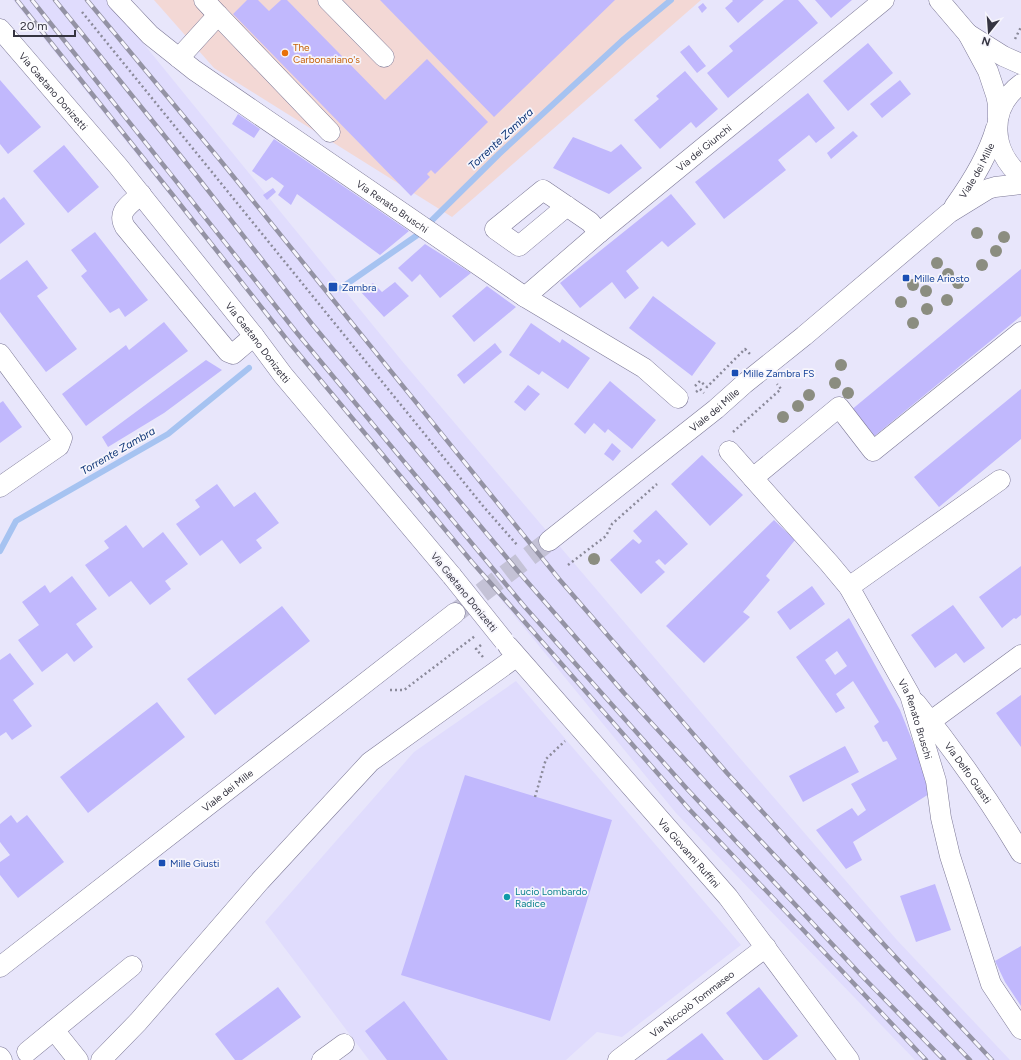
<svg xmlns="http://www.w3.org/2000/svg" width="1021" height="1060" font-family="Figtree,sans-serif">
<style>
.industrial{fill:#f3d8d5}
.built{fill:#e0dcfd}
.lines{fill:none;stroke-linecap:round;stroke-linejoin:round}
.stream{stroke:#a6c3f1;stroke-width:6}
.building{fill:#c1b8fd;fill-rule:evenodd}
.minor-tunnel{stroke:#c4c2d6;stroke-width:20;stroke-dasharray:20 10;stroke-linecap:butt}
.minor-casing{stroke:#7d7997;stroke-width:21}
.path{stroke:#8b8a9a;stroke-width:2.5;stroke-dasharray:2 3;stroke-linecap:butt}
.minor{stroke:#fff;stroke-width:20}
.rail-casing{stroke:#9493a4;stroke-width:4.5}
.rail{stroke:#f6f5fc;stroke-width:3;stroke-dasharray:9;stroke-linecap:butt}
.minor-bridge-casing{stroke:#7d7997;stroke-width:21;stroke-linecap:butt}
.minor-bridge{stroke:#fff;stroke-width:20}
.tree{fill:#8b8d80}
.food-dot{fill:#e8710a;stroke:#f6f5fc;stroke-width:1.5}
.transit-dot{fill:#1a4fb4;stroke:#f6f5fc;stroke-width:1.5}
.culture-dot{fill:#0f9aa8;stroke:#f6f5fc;stroke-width:1.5}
.labels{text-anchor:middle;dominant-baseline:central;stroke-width:3.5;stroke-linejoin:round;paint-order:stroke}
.food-label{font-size:10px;fill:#c56008;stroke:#f6f5fc;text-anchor:start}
.street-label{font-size:10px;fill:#353441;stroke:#f6f5fc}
.transit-label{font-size:10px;fill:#164399;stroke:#f6f5fc;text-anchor:start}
.culture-label{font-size:10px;fill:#0d838f;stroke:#f6f5fc;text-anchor:start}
.water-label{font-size:11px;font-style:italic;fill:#0b3375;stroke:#f6f5fc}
</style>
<rect width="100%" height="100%" fill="#e8e6fb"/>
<path class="industrial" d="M154,0h547l-249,217 -238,-149z"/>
<path class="built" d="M13,0h95l294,361 337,396 157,182 114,121h-95l-239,-247 -531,-648z
M516,681l225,264 -119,92 -25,-5 -31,28h-197l-104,-138 149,-170z"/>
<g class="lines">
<path class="stream" d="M341,288l75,-52 83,-82 125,-115 47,-39
M0,551l16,-30 152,-87 81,-66"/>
</g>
<path class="building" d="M247,0h11l11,11 12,-11h6l98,100 42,-41 61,63 -53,52 -4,-4 -4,4 3,3 -19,19 -178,-182z
M380,0h235l-121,117z
M732,0h32l-26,23 -13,-15 8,-7z
M784,0h14l20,23 -90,75 -21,-25 26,-22 -4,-5z
M815,0h37l-21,18z
M703,3l4,5 -5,5 -4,-6z
M868,43l25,30 -45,38 -25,-30z
M689,45l17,21 -9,7 -17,-21z
M685,71l33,38 -22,19 -5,-6 -31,27 -26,-29 25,-21 -3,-3z
M0,80l41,47 -33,27 -8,-10z
M900,80l11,14 -29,24 -12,-14z
M808,93l27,35 -19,15 -7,-8 -31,25 8,10 -62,49 -29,-37z
M238,114l22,15 -6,9 -22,-14z
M853,131l5,5 -27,23 -4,-6z
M573,137l38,15 10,-8 21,24 -33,26 -56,-26z
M274,139l135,92 -29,24 -83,-61 -6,11 -13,-10 6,-9 -12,-9 -6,4 -14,-10z
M64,145l35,42 -31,26 -35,-42z
M273,188l3,4 -9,8 -4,-5z
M671,194l25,30 -28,23 -6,-6 -36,30 13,17 -14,11 -13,-17 -32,26 -20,-25z
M4,197l21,27 -25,20v-44z
M95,232l53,68 -23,17 -6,-9 -9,5 -29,-37 6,-5 -16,-21z
M425,244l46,29 -31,25 -20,-24 -8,8 -14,-14z
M27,260l21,28 -11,8 40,53 -31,23 -46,-60v-32z
M1021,269v47l-149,122 -22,-27z
M395,282l14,14 -25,21 -24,-26 13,-8 9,9z
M487,286l29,21 -42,35 -22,-26z
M653,296l63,47 -24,33 -63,-48z
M164,322l24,29 -102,75 -24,-32 64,-49 3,5z
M531,323l29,20 2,-4 28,19 -22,31 -26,-18 -3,4 -30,-20z
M495,343l7,9 -38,32 -7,-9z
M206,360l16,10 -58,43 -56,34 -6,-10z
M610,381l46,39 -24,29 -24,-20 -3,4 -11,-10 -9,11 -11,-10z
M528,385l12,9 -15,17 -11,-9z
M1021,389v50l-82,68 -25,-30z
M3,401l19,26 -22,16v-40z
M612,443l9,8 -8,10 -9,-7z
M702,455l41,40 -33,31 -39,-42z
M217,484l17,23 21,-15 24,31 -23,17 6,8 -22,16 -18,-24 -22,16 -24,-32 24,-17 -5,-7z
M656,510l32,34 -23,21 -6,-6 -4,3 10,10 -24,22 -31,-34 23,-21 6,5 3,-3 -9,-10z
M774,520l21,20 -29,36 4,4 -27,32 7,5 -46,46 -38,-37z
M126,525l17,23 20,-16 25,32 -23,17 6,8 -21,16 -19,-24 -22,16 -24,-32 24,-17 -5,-7z
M1021,566v49l-5,4 -2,-1 -12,10 -23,-31z
M72,576l25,33 -21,15 17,23 -19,15 -7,-9 -25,19 -24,-32 21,-15 -17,-23 23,-17 5,8z
M812,586l13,18 -35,26 -13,-18z
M953,605l32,43 -21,15 -8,-10 -21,15 -24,-33z
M282,606l28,35 -95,74 -28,-36z
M849,618l51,92 26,65 3,19 -76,48 9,18 -16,9 -30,-39 36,-22 6,8 8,-6 -15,-26 46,-25 -10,-18 -4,1 -9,-16 5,-4 -26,-41 -17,13 9,14 -9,5 -40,-56zM837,651l10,15 -12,9 -10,-15z
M10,653l24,31 -21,16 19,26 -20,14 -6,-8 -6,4v-76z
M1021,695v52l-25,-34z
M157,702l28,35 -97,76 -28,-36z
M845,746l14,26 -56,30 -14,-26z
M465,775l147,45 -62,201 -149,-46z
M11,815l6,8 10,-8 37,47 -46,36 -18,-23v-13l10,-7 -10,-13v-18z
M935,884l16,46 -35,12 -16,-46z
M1021,946v60l-16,-24 -10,-21z
M278,987l23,30 -59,43h-7l-20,-26z
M759,987l39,49 -30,24h-5l-37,-47z
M404,1001l44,59h-61l-22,-29z
M702,1033l22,27h-58z"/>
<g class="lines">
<path class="minor-tunnel" d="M458,611l91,-70"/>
<defs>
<g id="minor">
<path id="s1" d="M117,0l33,35 44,35 331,227 119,71 34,30"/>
<path d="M204,0l14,15"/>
<path d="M328,0l56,57"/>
<path d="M939,0l29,34 20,37 8,24 2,9v14"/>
<path id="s2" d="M0,29l118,137 136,170 29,39 169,201"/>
<path d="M968,34l35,22 18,8"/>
<path d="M179,58l39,-43 112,117"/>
<path d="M1021,84c-33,24 -30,68 0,92"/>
<path d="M141,194c-11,11 -25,17 -16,33l103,125 5,2 21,-18"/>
<path d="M567,206l-48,40 -24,-17 48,-39 47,32 9,11"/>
<path id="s3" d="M954,207c18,-25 34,-51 42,-79"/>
<path id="s4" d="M525,297l74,-64 285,-233"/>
<path d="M0,354l62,84 -3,8 -59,41"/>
<path id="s5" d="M729,451l46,52 54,60 20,24 61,108 26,86 5,37 9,38 41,128 30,45"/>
<path d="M753,478l86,-71 34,44 148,-119"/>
<path id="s6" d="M549,541l167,-132 28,-25 60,-48 145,-123 39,-24 7,-2 26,-3"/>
<path d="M849,587l151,-107"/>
<path id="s7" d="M508,646l220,251 121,163"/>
<path id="s8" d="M916,703c38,47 74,98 105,150"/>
<path d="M931,721l90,-66"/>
<path id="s9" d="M0,967l455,-354"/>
<path d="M54,1030l24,30"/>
<path d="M27,1052l105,-86"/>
<path d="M0,1057l2,3"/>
<path d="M101,1060l37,-38 122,-141 110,-119 146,-105"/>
<path d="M322,1060l22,-16"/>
<path id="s10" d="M618,1060l148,-113"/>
</g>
</defs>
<use href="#minor" class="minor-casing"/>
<path class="path" d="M82,12l401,494 35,40
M1015,39l6,-12
M695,386l5,-5 7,6 38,-38 5,5
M696,392l4,-3 4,4
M733,432l48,-43 -4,-5
M568,565l38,-29 6,-12 45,-40
M481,645l-5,4 7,8
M390,690h14l71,-54
M535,797l11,-38 19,-18"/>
<use href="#minor" class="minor"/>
<defs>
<path id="rail" d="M17,0l155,194 116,147 184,221 217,247 237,251
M32,0l265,333 227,273 164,184 174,186 82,84
M55,0l141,175 116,149 205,246 107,123 87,95 164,174 95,98
M87,0l133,160 339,419 168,194 162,177 103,110"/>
</defs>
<use href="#rail" class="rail-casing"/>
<use href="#rail" class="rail"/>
<defs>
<path id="minor-bridge" d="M452,576l52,65"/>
</defs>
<use href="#minor-bridge" class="minor-bridge-casing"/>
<use href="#minor-bridge" class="minor-bridge"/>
</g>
<g class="tree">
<circle cx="977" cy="233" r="6"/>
<circle cx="1004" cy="237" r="6"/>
<circle cx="996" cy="251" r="6"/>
<circle cx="937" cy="263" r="6"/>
<circle cx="982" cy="265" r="6"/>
<circle cx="948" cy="274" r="6"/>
<circle cx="958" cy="283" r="6"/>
<circle cx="913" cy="285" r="6"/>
<circle cx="926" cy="291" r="6"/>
<circle cx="947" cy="300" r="6"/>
<circle cx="901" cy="302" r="6"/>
<circle cx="927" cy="309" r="6"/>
<circle cx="913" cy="323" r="6"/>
<circle cx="841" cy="365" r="6"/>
<circle cx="835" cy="383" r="6"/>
<circle cx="848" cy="393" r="6"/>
<circle cx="809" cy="395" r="6"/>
<circle cx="798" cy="406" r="6"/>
<circle cx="783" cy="417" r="6"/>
<circle cx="594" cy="559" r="6"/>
</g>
<circle class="food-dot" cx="285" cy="53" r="4"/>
<g class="transit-dot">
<rect x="902" y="274" width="8" height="8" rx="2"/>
<rect x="328" y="282" width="10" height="10" rx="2"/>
<rect x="731" y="369" width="8" height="8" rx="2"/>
<rect x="158" y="859" width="8" height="8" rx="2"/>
</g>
<circle class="culture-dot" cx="507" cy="897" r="4"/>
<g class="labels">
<g class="food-label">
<text x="293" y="47">The<tspan x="293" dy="12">Carbonariano's</tspan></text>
</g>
<g class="street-label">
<text stroke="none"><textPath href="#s2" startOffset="82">Via Gaetano Donizetti</textPath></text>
<text stroke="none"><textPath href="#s4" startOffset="233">Via dei Giunchi</textPath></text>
<text stroke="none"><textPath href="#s3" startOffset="43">Viale dei Mille</textPath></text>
<text stroke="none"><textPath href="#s1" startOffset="345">Via Renato Bruschi</textPath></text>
<text stroke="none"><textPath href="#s2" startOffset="406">Via Gaetano Donizetti</textPath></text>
<text stroke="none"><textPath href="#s6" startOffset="211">Viale dei Mille</textPath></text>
<text transform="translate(464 592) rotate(51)">Via Gaetano Donizetti</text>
<text stroke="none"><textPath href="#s5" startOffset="330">Via Renato Bruschi</textPath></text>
<text stroke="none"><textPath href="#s8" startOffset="87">Via Delfo Guasti</textPath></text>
<text stroke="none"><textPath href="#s9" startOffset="288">Viale dei Mille</textPath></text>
<text stroke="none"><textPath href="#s7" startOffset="275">Via Giovanni Ruffini</textPath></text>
<text stroke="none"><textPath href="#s10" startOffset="93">Via Niccolò Tommaseo</textPath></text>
</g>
<g class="transit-label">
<text x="914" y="278">Mille Ariosto</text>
<text x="342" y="287">Zambra</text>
<text x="743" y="373">Mille Zambra FS</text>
<text x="170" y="863">Mille Giusti</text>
</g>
<g class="culture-label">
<text x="515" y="891">Lucio Lombardo<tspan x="515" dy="12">Radice</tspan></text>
</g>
<g class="water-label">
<text transform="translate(501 139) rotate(-43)">Torrente Zambra</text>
<text transform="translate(118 451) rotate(-30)">Torrente Zambra</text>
</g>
</g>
<g transform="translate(989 32) rotate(197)" stroke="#f6f5fc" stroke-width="3" paint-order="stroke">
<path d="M0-3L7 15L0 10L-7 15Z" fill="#353441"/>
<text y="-6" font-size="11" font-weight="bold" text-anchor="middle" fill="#353441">N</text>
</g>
<path d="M14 30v6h61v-6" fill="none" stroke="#353441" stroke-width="2"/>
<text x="20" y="30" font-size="12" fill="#353441" stroke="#f6f5fc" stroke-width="3" paint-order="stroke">20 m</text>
</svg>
